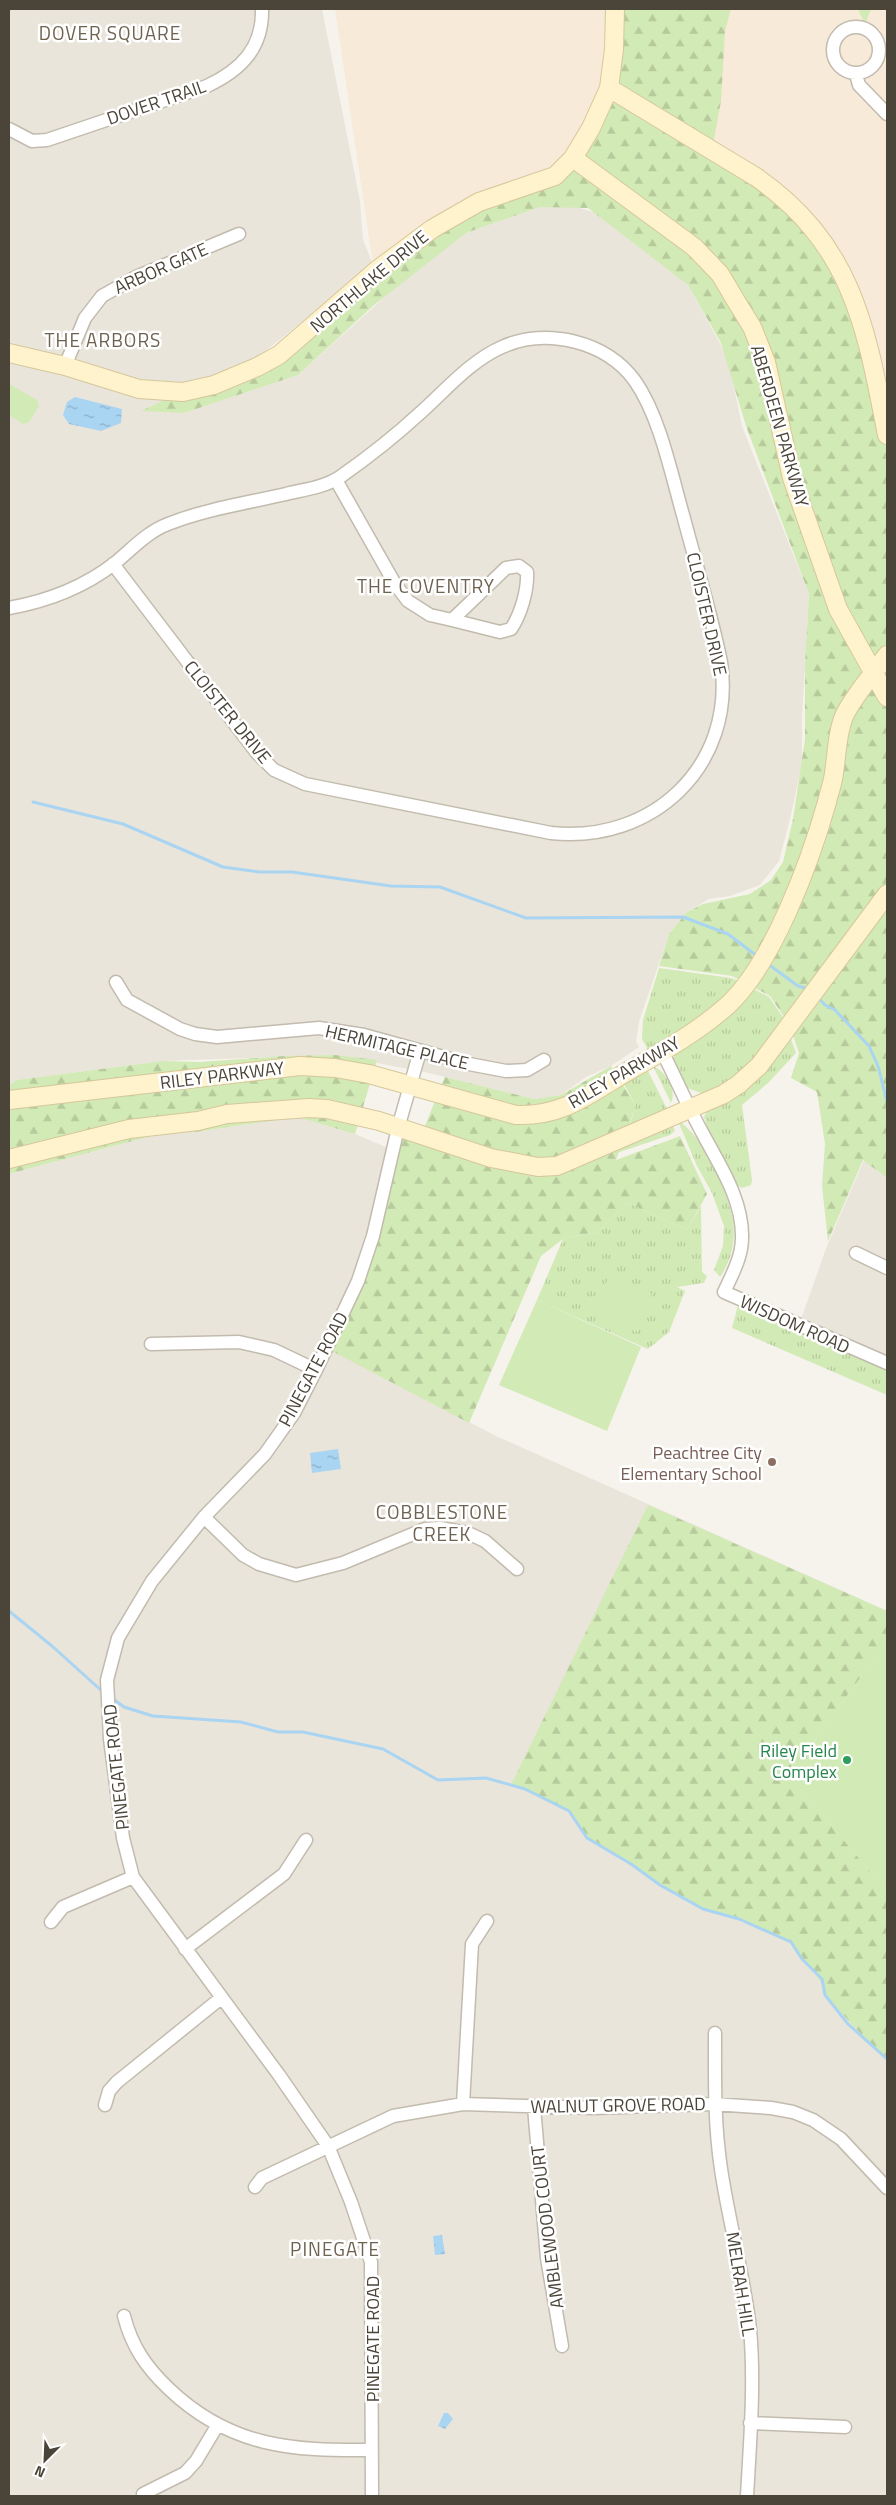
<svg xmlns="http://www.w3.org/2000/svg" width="896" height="2505" font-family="'Titillium Web',sans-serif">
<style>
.residential{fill:#eae5da}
.commercial{fill:#f7ead8}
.grass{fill:url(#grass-tufts)}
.forest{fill:url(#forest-firs)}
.park{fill:#d2eab5}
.water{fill:url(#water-ripples)}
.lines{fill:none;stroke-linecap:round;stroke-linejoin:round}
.stream{stroke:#a9d4f2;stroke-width:3}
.street-casing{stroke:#c2bbae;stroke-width:15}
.secondary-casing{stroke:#d6c79b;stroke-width:20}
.street{stroke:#fff;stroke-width:12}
.secondary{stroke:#fff3cd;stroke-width:18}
.education-dot{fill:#8d6e63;stroke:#fff;stroke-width:2}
.leisure-dot{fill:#2e9e5b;stroke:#fff;stroke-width:2}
.labels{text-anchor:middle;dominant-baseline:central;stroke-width:5;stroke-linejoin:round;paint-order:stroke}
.street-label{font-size:18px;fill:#4b4439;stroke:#fff}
.education-label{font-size:18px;fill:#785e54;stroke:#fff;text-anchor:end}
.leisure-label{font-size:18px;fill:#27864d;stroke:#fff;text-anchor:end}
.neighbourhood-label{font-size:19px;letter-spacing:1px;fill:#6e6250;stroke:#fff}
</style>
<defs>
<pattern id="grass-tufts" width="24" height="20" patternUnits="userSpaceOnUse" patternTransform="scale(1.25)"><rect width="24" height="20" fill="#d2eab5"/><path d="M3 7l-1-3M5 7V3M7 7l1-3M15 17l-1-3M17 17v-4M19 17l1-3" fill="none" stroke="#b6ca9c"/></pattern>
<pattern id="forest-firs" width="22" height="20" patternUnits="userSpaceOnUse" patternTransform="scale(1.25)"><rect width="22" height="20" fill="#d2eab5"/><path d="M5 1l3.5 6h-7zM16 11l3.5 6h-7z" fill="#b6ca9c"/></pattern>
<pattern id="water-ripples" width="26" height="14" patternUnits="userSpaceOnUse" patternTransform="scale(1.25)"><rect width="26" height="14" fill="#a9d4f2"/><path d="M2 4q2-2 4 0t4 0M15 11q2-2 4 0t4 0" fill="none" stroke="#8caec5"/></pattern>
</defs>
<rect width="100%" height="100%" fill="#f6f3ec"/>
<path class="residential" d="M9,9h313l38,192 3,38 10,26 -146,117 -43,31 114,-38 110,-99 58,-43 74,-26 33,-1 33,10 82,69 40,73 14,68 67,168 -7,124v46l-12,55 -11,42 -19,24 -30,11 -21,3 -22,13 -18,22 -30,88 -3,20 3,5 -28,19 -25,11 -25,18 -27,4 -105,-26 -94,-18 -172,6 -147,19 -7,6z
M297,1117l58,17 38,16 -25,101 -39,98 167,87 391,175v31l-70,94 -21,48 91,107v605h-878v-1322l150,-40 37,-2z
M864,1160l23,18v185l-88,-38 28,-79z"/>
<path class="commercial" d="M335,9h552v427l-314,-278 -200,107z"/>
<path class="grass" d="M659,968l72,10 8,3 -33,33 -58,36 -6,-11 1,-19z
M748,986l21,11 18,26c-29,33 -43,51 -83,71l-17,-6 -13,-24v-10z
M788,1031l8,22 -28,30 -26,22 10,75 -1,5 -9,3 -8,-4 -27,-57 -3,-10 7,-14z
M653,1066c13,6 24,23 18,37z
M646,1067l21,42 -38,18 7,-21 -15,-27z
M678,1121c25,13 51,73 55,100 3,19 -2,41 -13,56l-6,-7 9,-24 1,-20 -12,-33 -15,-27z
M672,1123l3,8 -5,4 -65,22 25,-20z
M628,1203l59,27 14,-24 1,66 5,4 -3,7 -27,4 8,4 -16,41 -21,17 -111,-49 26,-61 34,-7z
M738,1305l149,64v26l-155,-67z"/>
<path class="forest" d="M615,9h116l-6,22 -4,70 -9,49 44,27 75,76 56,183v742l-24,-18 -35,81 -6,-55 3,-42 -8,-52 -26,-14 8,-25 -10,-29 -19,-28 -38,-20 -73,-10 10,-32 18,-22 16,-8 47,-10 21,-14 12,-18 10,-43 12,-80v-76l4,-69 -63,-168 -25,-83 -33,-58 -100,-77 -48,-1 -74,26 -93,73 -75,69 -114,38 -43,-2 135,-63 171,-137 108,-35 54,-88z
M858,9h13l-6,15z
M335,1055l42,5 -22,74 -58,-17 -101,15 -37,2 -150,40v-88l7,-6 147,-19 37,1 84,-6z
M611,1066l25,40 -20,54 64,-24 27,58 -20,36 -59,-27 -31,29 -34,7 -22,17 -72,167 -141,-74 40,-98 30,-123 23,7 24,-58 89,22 27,-4z
M648,1505l239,106v31l-70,94 -21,48 91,107v167l-16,-13 -46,-50 -2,-10 -32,-43 -52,-23 -36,-10 -43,-24 -29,-21 -44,-26 -18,-27 -44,-22 -14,-4z"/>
<path class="park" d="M9,384l28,16 2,6 -10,16 -6,2 -14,-9z
M609,1276l43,18 -16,38 -43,-18z
M537,1300l104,47 -34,84 -108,-46z
M887,1642v249l-91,-107 21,-48z"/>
<path class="water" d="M75,397l47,12 -1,14 -20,8 -32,-7 -6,-9 4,-13z
M338,1449l3,20 -29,4 -2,-20z
M442,2235l3,19 -10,1 -2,-19z
M444,2413h4l5,6 -8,10 -7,-3z"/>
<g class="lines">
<path class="stream" d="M33,802l90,22 100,43 36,5h33l99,14 49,1 86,31 157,-1 45,17 29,22
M768,964l30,22 11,3
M817,996l8,9 10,5 34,36 9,20 9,36
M9,1611l43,35 51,46
M112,1698l12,9 29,9 88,6 37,10h25l80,17 55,31 48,-2 39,11 44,22 18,27 44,26 29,21 43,24 36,10 52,23 11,17 20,20 3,16 23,29 39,35"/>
<defs>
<path id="street" d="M833 50a23 23 0 1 1 46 0a23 23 0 1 1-46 0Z
M856,74l3,11 28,29
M9,129l23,12 15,-1 160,-54c34,-16 56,-38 55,-77
M65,366l20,-48 17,-22 34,-19 103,-43
M336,480l59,104 13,17 22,14 22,5
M519,566l8,6c1,18 -6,42 -16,57l-11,3 -48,-12 54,-52z
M9,608c39,-7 74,-20 106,-45 17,-14 32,-31 53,-39 38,-15 79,-21 118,-30 17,-4 39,-7 54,-17 27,-19 54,-40 79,-63 26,-23 51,-53 83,-67 44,-20 104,-6 133,34 25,36 36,92 48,134 13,49 28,98 38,147 15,104 -69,182 -170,171l-246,-49 -31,-14 -17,-17 -144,-189
M116,982l11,18 53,29 15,5 22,3 102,-9 45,7 105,29 37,7 21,-1 17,-10
M662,1051c14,28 26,56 41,83 17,32 40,66 39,104 0,19 -10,37 -18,54l163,71
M856,1253l31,15
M151,1344l88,-2 35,8 42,20
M204,1517l39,38 16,9 37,11 47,-12 82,-34 15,-1 28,5 17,8 32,28
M51,1922l12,-15 70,-30
M185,1949l99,-75 22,-34
M715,2033c0,47 -1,89 6,136 8,54 23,106 29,160 5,53 0,114 -3,167
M463,2104l9,-160 15,-23
M105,2105l4,-14 8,-9 104,-84
M534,2107l13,151 15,88
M255,2187l7,-9 131,-62 70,-12 130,4 121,-4 57,4 22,4 20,8 28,19 46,49
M124,2316c8,31 22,51 45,73 61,58 123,62 202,61
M750,2423l95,4
M143,2494l42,-21 11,-12 21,-35
M372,2496l-1,-234 -20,-60 -23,-56 -49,-71 -146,-198 -10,-39 -13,-99 -3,-59 11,-42 34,-57 52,-64 61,-63 29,-41 22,-43 42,-89 15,-45 25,-108 22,-77"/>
<path id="secondary" d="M609,88l147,89c97,68 110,150 131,258
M573,158l121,89 26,27 16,27 16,26 14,35 26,116 46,131 49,88
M9,353l56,13 74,23 44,3 31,-7 43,-18 22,-12 98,-85 55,-41 47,-27 76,-26 18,-18 18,-30 18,-40 5,-39 1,-40
M9,1100l291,-34 35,2 34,6 147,41c48,2 76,-23 114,-45 34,-19 69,-39 98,-65 45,-42 82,-143 99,-203 2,-9 6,-19 7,-29 3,-19 3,-42 11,-59 11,-21 28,-40 42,-59
M9,1159l120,-30 69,-8 29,-7 82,-6 18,1 52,12 112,37 47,9 19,-1 167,-72 15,-10 20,-18 128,-172"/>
</defs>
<use href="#street" class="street-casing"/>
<use href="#secondary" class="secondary-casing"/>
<use href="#street" class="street"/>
<use href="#secondary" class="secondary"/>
</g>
<circle class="education-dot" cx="772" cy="1462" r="5"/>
<circle class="leisure-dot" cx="847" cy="1760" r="5"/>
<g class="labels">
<g class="street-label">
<text transform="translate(156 102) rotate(-19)">DOVER TRAIL</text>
<text transform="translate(161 268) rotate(-24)">ARBOR GATE</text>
<text transform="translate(369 281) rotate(-40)">NORTHLAKE DRIVE</text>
<text transform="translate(780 426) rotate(74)">ABERDEEN PARKWAY</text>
<text transform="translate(707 614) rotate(77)">CLOISTER DRIVE</text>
<text transform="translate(228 712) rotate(51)">CLOISTER DRIVE</text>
<text transform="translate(397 1047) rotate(13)">HERMITAGE PLACE</text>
<text transform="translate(624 1072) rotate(-30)">RILEY PARKWAY</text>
<text transform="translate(222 1075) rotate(-7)">RILEY PARKWAY</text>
<text transform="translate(795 1324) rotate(24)">WISDOM ROAD</text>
<text transform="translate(313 1369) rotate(-62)">PINEGATE ROAD</text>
<text transform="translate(116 1767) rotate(-96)">PINEGATE ROAD</text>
<text transform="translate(618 2105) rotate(-1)">WALNUT GROVE ROAD</text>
<text transform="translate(547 2227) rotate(-97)">AMBLEWOOD COURT</text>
<text transform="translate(741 2284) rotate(81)">MELRAH HILL</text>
<text transform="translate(372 2339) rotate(-90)">PINEGATE ROAD</text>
</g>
<g class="education-label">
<text x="762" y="1452">Peachtree City<tspan x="762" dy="21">Elementary School</tspan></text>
</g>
<g class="leisure-label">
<text x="837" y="1750">Riley Field<tspan x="837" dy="21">Complex</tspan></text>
</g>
<g class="neighbourhood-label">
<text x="110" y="32">DOVER SQUARE</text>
<text x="103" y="339">THE ARBORS</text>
<text x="426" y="585">THE COVENTRY</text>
<text x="442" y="1511">COBBLESTONE<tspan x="442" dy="22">CREEK</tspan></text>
<text x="335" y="2248">PINEGATE</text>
</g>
</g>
<rect width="896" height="2505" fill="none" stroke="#4b4439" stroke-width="20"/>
<g transform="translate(45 2460) rotate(204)" stroke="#ffffff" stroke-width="4" paint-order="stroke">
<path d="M0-4L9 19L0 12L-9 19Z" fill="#4b4439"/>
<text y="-8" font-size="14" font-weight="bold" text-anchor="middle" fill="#4b4439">N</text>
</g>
</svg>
